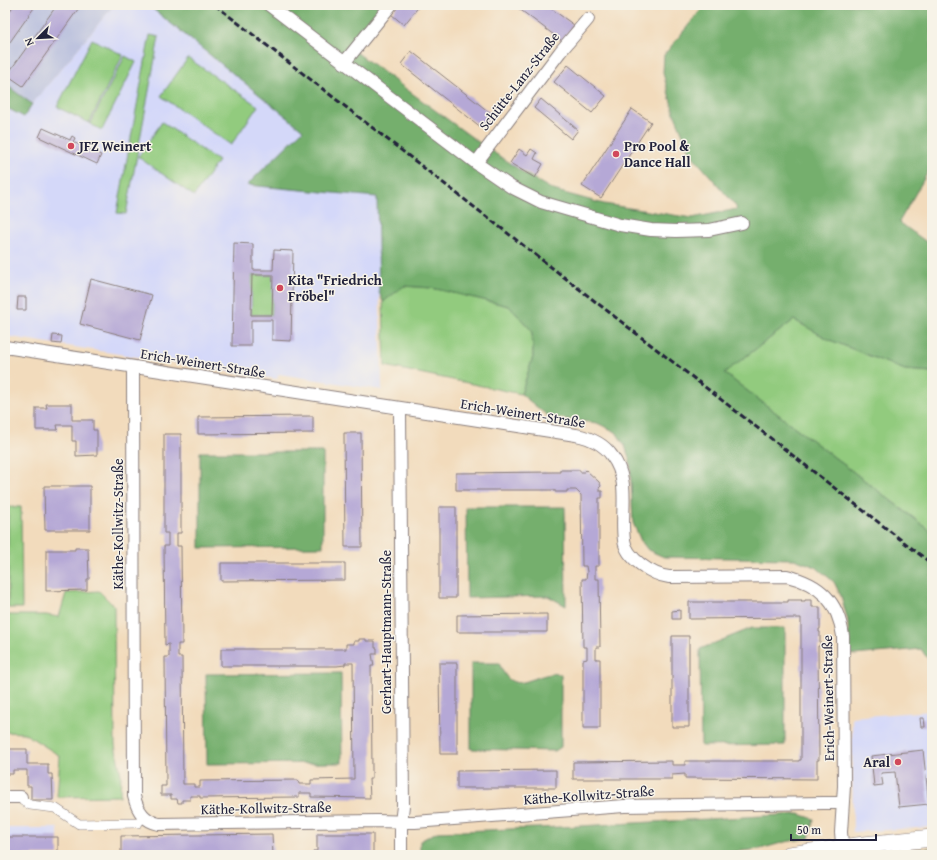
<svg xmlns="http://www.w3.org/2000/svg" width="937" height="860" font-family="'Gentium Book Plus',serif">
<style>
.built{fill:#d4d8f9}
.industrial{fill:#bdc3de}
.green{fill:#92cb7e;stroke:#5a765c}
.forest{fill:#75af6d;stroke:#4c6854}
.building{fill:#b5a8d6;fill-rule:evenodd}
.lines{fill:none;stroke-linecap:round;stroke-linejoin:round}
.pedestrian-casing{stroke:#8a7e7c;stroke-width:10}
.minor-casing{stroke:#8a7e7c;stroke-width:14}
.secondary-casing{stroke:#8a7e7c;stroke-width:18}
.pedestrian{stroke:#fff;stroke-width:9}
.minor{stroke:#fff;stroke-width:12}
.secondary{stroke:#fff;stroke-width:17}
.rail{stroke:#22223b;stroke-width:3;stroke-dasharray:6 3;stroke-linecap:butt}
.poi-dot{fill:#d1495b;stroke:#f7f3e8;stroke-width:1.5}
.labels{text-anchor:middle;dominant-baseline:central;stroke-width:3;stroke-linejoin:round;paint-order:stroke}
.street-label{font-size:14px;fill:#22223b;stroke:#f7f3e8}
.poi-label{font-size:14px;font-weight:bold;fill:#22223b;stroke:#f7f3e8;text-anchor:start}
</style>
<rect width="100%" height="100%" fill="#f7f3e8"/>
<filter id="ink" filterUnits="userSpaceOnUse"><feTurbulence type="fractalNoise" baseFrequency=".025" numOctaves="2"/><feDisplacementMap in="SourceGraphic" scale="8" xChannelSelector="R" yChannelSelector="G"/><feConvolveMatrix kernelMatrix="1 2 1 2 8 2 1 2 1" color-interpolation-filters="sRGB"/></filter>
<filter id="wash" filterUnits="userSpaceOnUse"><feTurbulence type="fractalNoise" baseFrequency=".012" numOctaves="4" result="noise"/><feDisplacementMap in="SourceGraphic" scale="16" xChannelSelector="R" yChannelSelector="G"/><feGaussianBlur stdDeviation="0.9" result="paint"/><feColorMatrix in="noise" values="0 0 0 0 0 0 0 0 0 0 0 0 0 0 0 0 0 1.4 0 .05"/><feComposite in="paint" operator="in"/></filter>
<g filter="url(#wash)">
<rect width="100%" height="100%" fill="#f2dbbc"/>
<path class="built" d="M114,5h34l155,125 -55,55 129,12 5,193 -103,-16 -2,5 -272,-43v-229l19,10 8,-13z
M932,711v116l-79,5 -1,-115z
M5,828h53v27h-53z"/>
<path class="industrial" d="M5,5h109l-82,99 -27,-20z"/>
<path class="green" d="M150,35l9,2 -33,177 -9,-1z
M92,39l31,16 -34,68 -32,-16z
M125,56l11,6 -34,68 -12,-6z
M188,58l70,48 -27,39 -70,-49z
M162,122l56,39 -24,35 -56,-39z
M252,275h21l-1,40h-21z
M403,286l29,2 77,18 23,25 1,26 -12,37 -136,-28 -2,-64z
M794,320l36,20 75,30 27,2v160l-208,-159z
M8,507h13l1,101h-14z
M99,591l15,15 1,139 6,30 -1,21 -63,1 3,-41 -36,-23 -19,-1v-117h41l13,2 7,-24z"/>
<path class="forest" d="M148,5h236l-35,42 128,94 50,34 26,15 51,14 88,14 45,-9 -2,-4 -44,-51 -17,-41 -11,-40 1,-18 41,-50h227v160l-33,57 33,24v126l-27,-2 -75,-30 -36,-20 -70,53 208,159v133l-11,-16 -67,6 -4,-1 -1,-3 -1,-30 -7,-25 -7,-14 -18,-15 -22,-8 -130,-2 -16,-7 -7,-9 -8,-18 -3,-63 -5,-14 -9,-14 -19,-9 -48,-6 -28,-23 12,-37 -1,-26 -23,-25 -77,-18 -28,-2 -21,16 -4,-10 -2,-95 -130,-12 56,-55z
M5,84l27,20 -8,13 -19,-10z
M200,452h123v95l-123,1z
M466,507h99l1,99 -18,-10 -81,2z
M752,628h33v117l-84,1 -1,-97z
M471,663h28c13,34 29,14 52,11 3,-1 7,0 10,0v73l-6,4 -84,-2z
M341,673l1,90 -135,1 -1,-90z
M799,814l15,5 -5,19 -24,4 -25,7 -47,5 -35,-1 -18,2h-240v-14l17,-9 124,-5z
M932,848v7h-59v-3z"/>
<g id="blocks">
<path class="building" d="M14,5h22l-31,44v-31z
M57,5h24l-58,81 -16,-11z
M398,5h22l-16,20 -13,-11z
M514,5h32l28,20 -12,16z
M411,51l82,64 -11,13 -81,-64z
M568,65l38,31 -14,17 -38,-31z
M541,99l37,31 -7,9 -37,-31z
M632,109l19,13 -50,76 -19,-12z
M43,128l27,12 2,-4 3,2 -2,4 28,13 -4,9 -58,-27z
M519,149l8,6 4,-6 6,4 -3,6 9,5 -8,14 -25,-15z
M234,243l19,1v26h20l1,-20 19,1 -2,90 -19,-1v-20h-21v26h-19zM252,275h21l-1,40h-21z
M91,279l61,16 -12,45 -60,-16z
M18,297h8v13h-9z
M53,335l9,1 -1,8 -9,-1z
M46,404h26v16h21v10h4v25l-21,1v-15h-4v-16h-15l1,5h-22v-22h11z
M313,416v17l-115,1v-17z
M344,433h17l1,114h-17z
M164,434h17v99h-4v13h4l1,98h-4v13h4l1,127h11v3h6v-6l98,-1 1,4h12v-4l43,-1 -1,-116h-8v2l-8,1h-116v-17h125v-5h8v-3h5v-2h7v2h9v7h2v6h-5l2,12h-3l1,104v9h-3l1,19 -59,-1v-4h-12v4l-99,1v-2h-10v4h-8v3h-4l-1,-4h-6v-4h-10v-9h5l-1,-129h4v-13l-4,1 -1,-99h4v-13h-4z
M560,470h20v2h4l2,-2 13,12 2,4 -2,2v3h3v7h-3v68h-4v13h4l1,68h-4v12h4v69h-17v-68l4,-1v-12h-4l-1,-68h4l1,-7 -1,-6h-4l-1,-71 -5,-5h-9v2h-12v-2h-99v-17l98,-1h6z
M44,486h46v44h-45z
M439,507h17v91h-17z
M75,548h13l1,31h-2v11l-41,1v-41h29z
M221,563h124v17l-124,1z
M788,600h14l-1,1h4v-1h7v7h8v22h-1v3h1v14h-2l1,114h-2v19l-132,-1v-4l-13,1v4h-99v-17l99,-1v4h13v-4h114v-1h2v-142l-112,1v-17h99z
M680,610v9h-8v-8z
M547,614v18h-90v-17z
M672,636h17v91h-17z
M439,663h18v91h-17z
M920,718h4l1,9h-4z
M5,749h22v15h21v10h4l1,26h-22v-14h-4v-16h-14v4h-8z
M923,750l6,54 -30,3 -4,-35 -14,1 2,12 -9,1 -3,-30z
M556,770v18h-99v-17z
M272,834l1,21h-152v-19z
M317,834h56v21h-60v-4h4z
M5,837h53v18h-53z"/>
</g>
</g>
<g filter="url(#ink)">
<use href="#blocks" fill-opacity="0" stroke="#8a7e7c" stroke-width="1"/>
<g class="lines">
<defs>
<path id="pedestrian" d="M21,797l2,4 7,4 25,3 24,16 59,-1 5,-7"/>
<path id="minor" d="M269,5l207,158 35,24 30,15 79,23 31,5 25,1 33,-1 33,-7
M344,63l47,-58
M476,163l84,-111 28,-33
M5,347l571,88c15,3 28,9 36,21 19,25 8,56 12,84 2,18 28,35 45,37l118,-1c33,8 51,25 56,60l1,150 -3,46 2,23
M133,367l1,429c3,14 10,25 25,28l218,-3 38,1 209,-16 200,-3h18
M400,409l3,397 -2,16v33
M5,797h16"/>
<path id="secondary" d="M789,855l75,-10 68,-7"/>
</defs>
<use href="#pedestrian" class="pedestrian-casing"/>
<use href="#minor" class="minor-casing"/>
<use href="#secondary" class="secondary-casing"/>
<use href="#pedestrian" class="pedestrian"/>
<use href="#minor" class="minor"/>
<use href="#secondary" class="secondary"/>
<path class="rail" d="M215,5l717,559"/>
</g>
</g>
<g class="poi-dot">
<circle cx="71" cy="146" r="4"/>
<circle cx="616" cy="154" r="4"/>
<circle cx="280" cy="288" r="4"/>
<circle cx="898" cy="762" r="4"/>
</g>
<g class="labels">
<g class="street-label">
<text transform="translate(519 81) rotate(-52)">Schütte-Lanz-Straße</text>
<text transform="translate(203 363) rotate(9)">Erich-Weinert-Straße</text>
<text transform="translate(523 413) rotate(9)">Erich-Weinert-Straße</text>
<text transform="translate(118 524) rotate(-90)">Käthe-Kollwitz-Straße</text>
<text transform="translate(386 632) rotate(-90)">Gerhart-Hauptmann-Straße</text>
<text transform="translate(828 698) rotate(-91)">Erich-Weinert-Straße</text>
<text transform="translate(589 795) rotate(-4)">Käthe-Kollwitz-Straße</text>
<text transform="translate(266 808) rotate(-1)">Käthe-Kollwitz-Straße</text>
</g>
<g class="poi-label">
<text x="79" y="146">JFZ Weinert</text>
<text x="624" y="146">Pro Pool &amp;<tspan x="624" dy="16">Dance Hall</tspan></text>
<text x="288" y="280">Kita "Friedrich<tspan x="288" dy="16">Fröbel"</tspan></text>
<text x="890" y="762" text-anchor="end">Aral</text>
</g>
</g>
<rect width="937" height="860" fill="none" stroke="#f7f3e8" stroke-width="20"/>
<g transform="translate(38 38) rotate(246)" stroke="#f7f3e8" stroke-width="3" paint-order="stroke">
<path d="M0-3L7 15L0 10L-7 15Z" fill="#22223b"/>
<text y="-6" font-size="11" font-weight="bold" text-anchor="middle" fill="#22223b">N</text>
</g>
<path d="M791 834v6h85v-6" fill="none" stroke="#22223b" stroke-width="2"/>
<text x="797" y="834" font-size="12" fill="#22223b" stroke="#f7f3e8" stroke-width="3" paint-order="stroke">50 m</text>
</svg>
